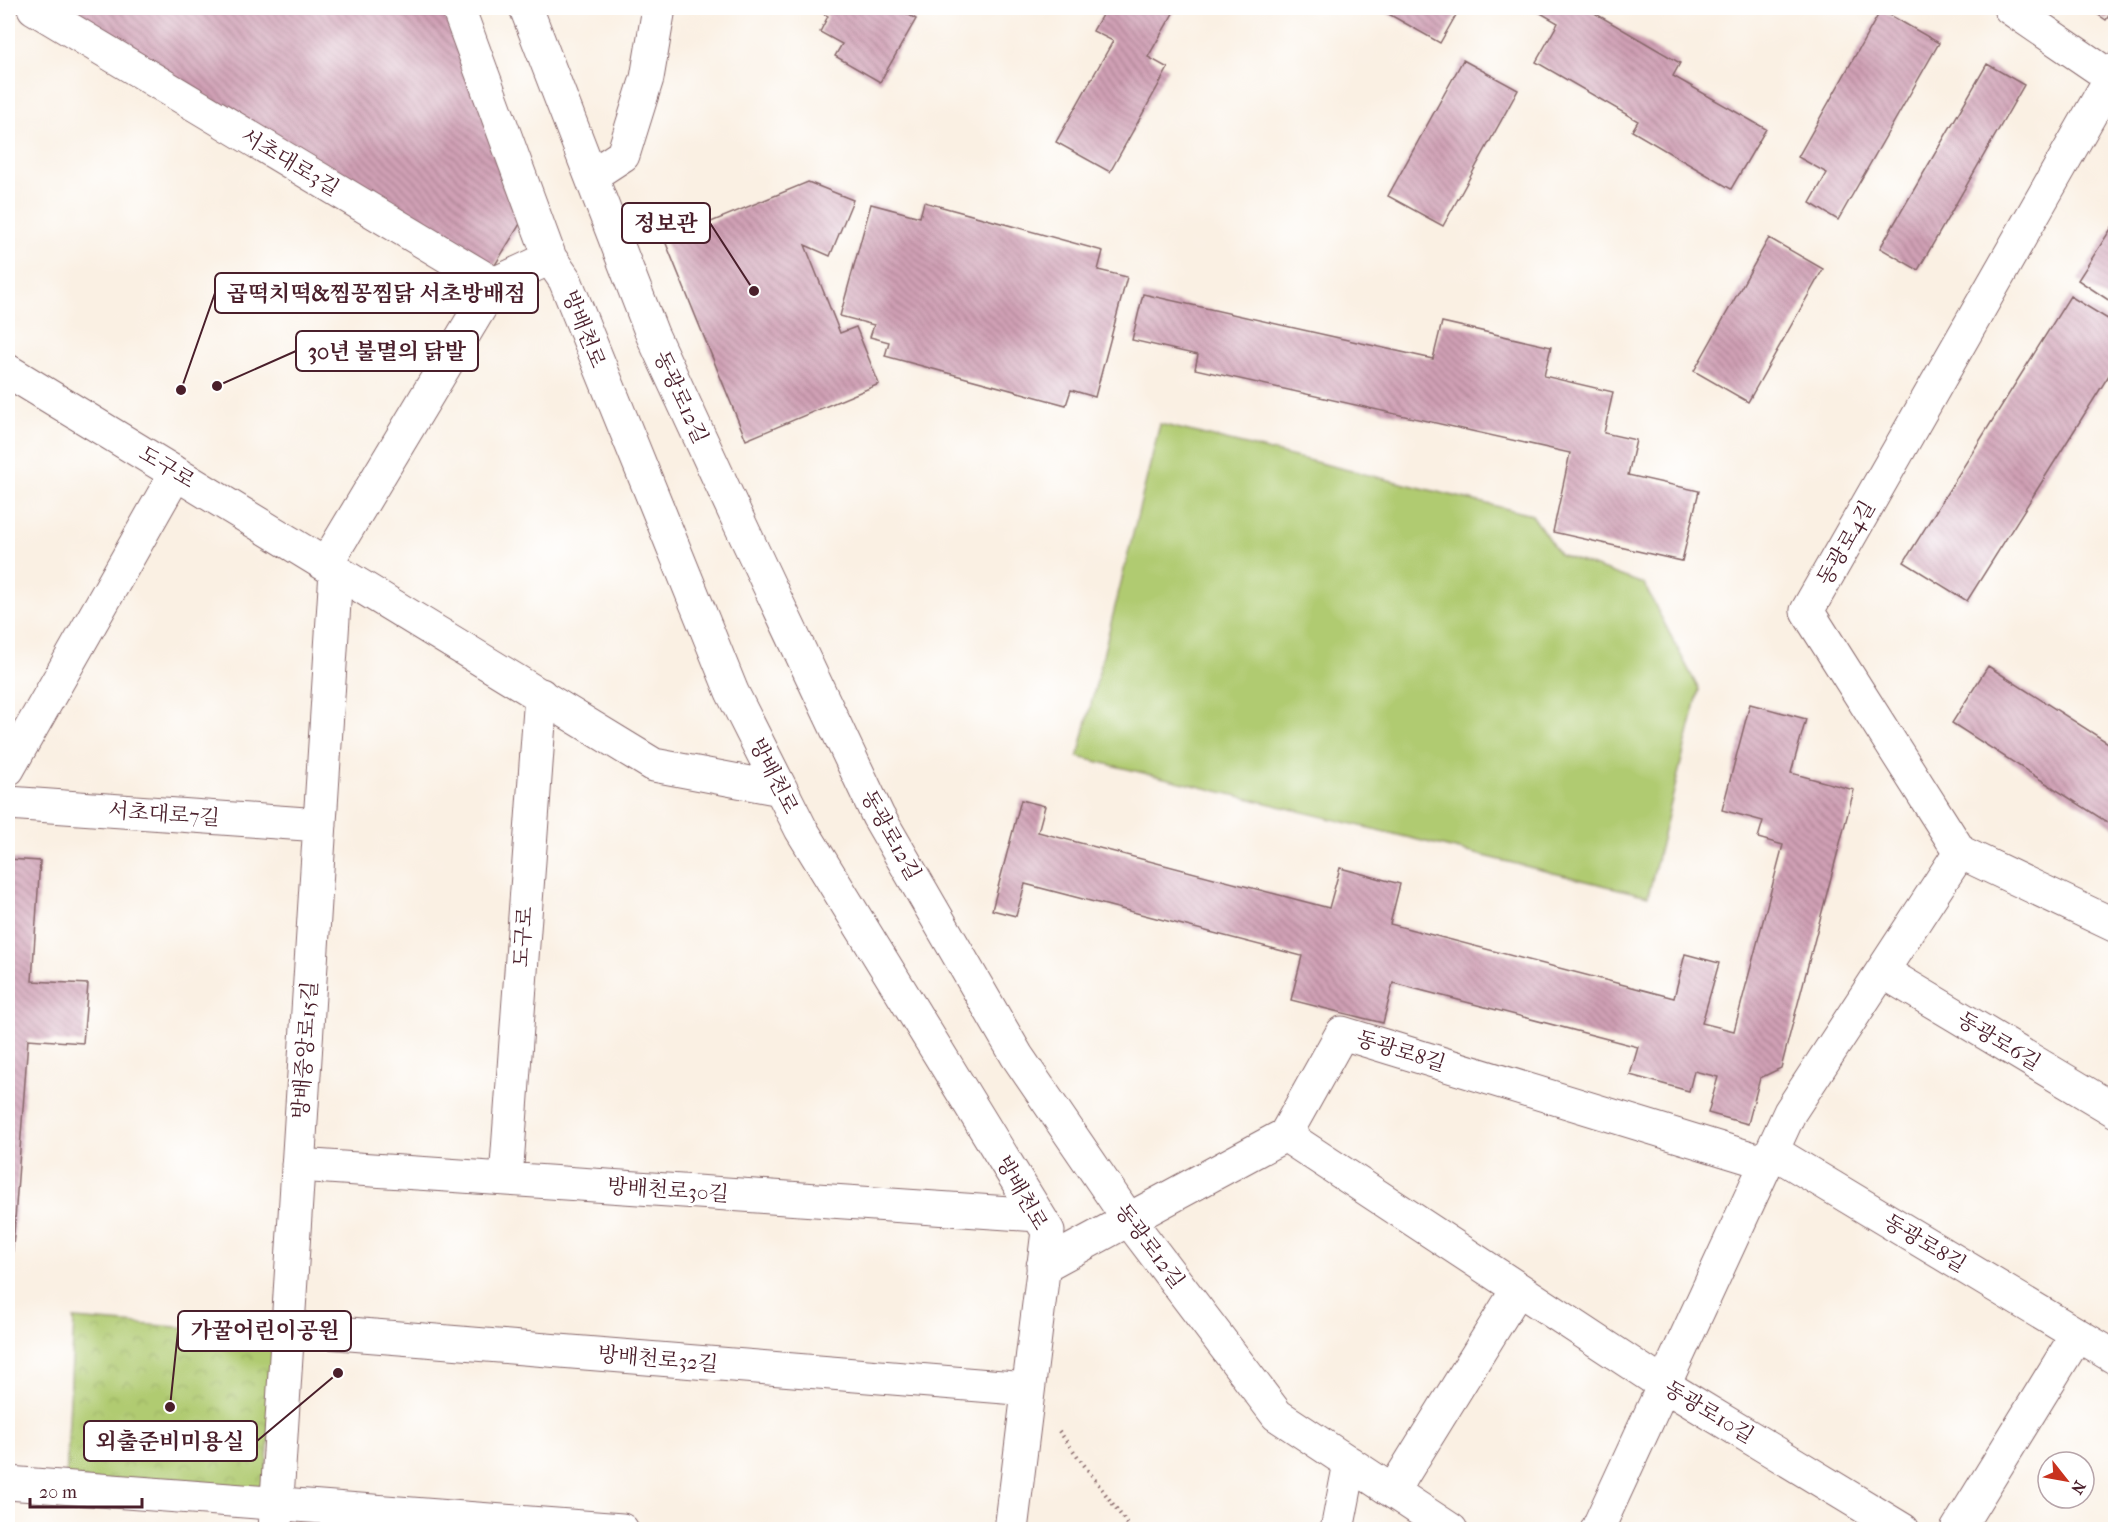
<svg xmlns="http://www.w3.org/2000/svg" width="2123" height="1537" font-family="'IM FELL French Canon','Noto Serif KR',serif">
<style>
.park{fill:url(#park-crowns);stroke:#7d754e;stroke-width:1.5}
.pitch{fill:#b0cb71;stroke:#7d754e;stroke-width:1.5}
.building{fill:url(#building-back-hatch)}
.lines{fill:none;stroke-linecap:round;stroke-linejoin:round}
.minor-casing{stroke:#88686b;stroke-width:35}
.path{stroke:#88686b;stroke-width:4;stroke-dasharray:1.5 4.5;stroke-linecap:butt}
.minor{stroke:#fff;stroke-width:33}
.labels{text-anchor:middle;dominant-baseline:central;stroke-width:6;stroke-linejoin:round;paint-order:stroke}
.street-label{font-size:21px;fill:#4a1f2b;stroke:#fff}
.leader{fill:none;stroke:#4a1f2b;stroke-width:2}
.callout-dot{fill:#4a1f2b;stroke:#fff;stroke-width:2}
.callout{fill:#fff;stroke:#4a1f2b;stroke-width:2}
.callout-label{font-size:22px;text-anchor:middle;font-weight:bold;fill:#4a1f2b}
</style>
<defs>
<pattern id="park-crowns" width="20" height="18" patternUnits="userSpaceOnUse" patternTransform="scale(1.5)"><rect width="20" height="18" fill="#b0cb71"/><path d="M2 6a3 3 0 1 1 6 0M12 15a3 3 0 1 1 6 0" fill="none" stroke="#99ae62"/></pattern>
<pattern id="building-back-hatch" width="6" height="6" patternUnits="userSpaceOnUse" patternTransform="scale(1.5)"><rect width="6" height="6" fill="#d0a0b5"/><path d="M-1 5l2 2M0 0l6 6M5-1l2 2" fill="none" stroke="#ab8293"/></pattern>
</defs>
<rect width="100%" height="100%" fill="#fff"/>
<filter id="ink" filterUnits="userSpaceOnUse"><feTurbulence type="fractalNoise" baseFrequency=".0167" numOctaves="2"/><feDisplacementMap in="SourceGraphic" scale="12" xChannelSelector="R" yChannelSelector="G"/><feConvolveMatrix kernelMatrix="1 2 1 2 8 2 1 2 1" color-interpolation-filters="sRGB"/></filter>
<filter id="wash" filterUnits="userSpaceOnUse"><feTurbulence type="fractalNoise" baseFrequency=".008" numOctaves="4" result="noise"/><feDisplacementMap in="SourceGraphic" scale="24" xChannelSelector="R" yChannelSelector="G"/><feGaussianBlur stdDeviation="1.35" result="paint"/><feColorMatrix in="noise" values="0 0 0 0 0 0 0 0 0 0 0 0 0 0 0 0 0 1.4 0 .05"/><feComposite in="paint" operator="in"/></filter>
<g filter="url(#wash)">
<rect width="100%" height="100%" fill="#faf0e3"/>
<path class="park" d="M74,1319l204,16 -14,160 -198,-16z"/>
<path class="pitch" d="M1160,424l372,91 27,39 85,30 55,106 -51,206 -570,-139z"/>
<g id="blocks">
<path class="building" d="M76,8h370l77,211 -31,51 -421,-254z
M813,8h84l19,11 -36,63 -45,-26 7,-12 -22,-12 8,-16z
M1106,8h70l-28,49 20,11 -58,104 -54,-30 57,-101 -20,-10z
M1378,8h82l-20,35z
M1532,8h54l94,55 -7,13 93,53 -35,60 -99,-58 6,-10 -102,-59 22,-39z
M2088,8h26l-8,12z
M1881,10l58,33 -101,177 -28,-17 17,-30 -29,-16z
M1463,60l55,30 -75,136 -55,-30z
M1987,64l37,21 -106,185 -38,-22z
M808,182l45,18 -23,56 -25,-11 35,88 16,-6 23,57 -133,56 -81,-199z
M924,202l179,49 -5,19 29,7 -32,120 -24,-7 -5,15 -181,-49 4,-14 -19,-5 4,-12 -34,-9 31,-112 49,13z
M2116,221v84l-38,-25z
M1769,238l54,31 -75,133 -54,-31z
M1143,294l290,65 9,-37 109,25 -7,29 69,16 -9,41 32,7 -8,35 71,16 -17,70 -129,-29 17,-79 -375,-84 3,-14 -66,-15z
M2070,296l46,28v40l-149,237 -63,-39z
M1988,666l128,82v80l-164,-105z
M1750,704l56,15 -15,54 63,17 -73,278 -21,10 -12,46 -40,-11 10,-36 -24,-6 -5,20 -59,-16 8,-28 -245,-64 -10,40 -92,-23 11,-44 -277,-72 -9,32 -24,-6 29,-110 24,6 -7,26 291,76 11,-40 60,16 -10,40 284,74 11,-44 34,9 -17,60 32,8 49,-186 -25,-7 5,-17 -41,-11z
M8,859l32,2 -8,120 56,3 -5,59 -55,-4 -19,264h-1z"/>
</g>
</g>
<g filter="url(#ink)">
<use href="#blocks" fill-opacity="0" stroke="#88686b" stroke-width="1.5"/>
<g class="lines">
<defs>
<path id="minor" d="M34,8l460,276 56,-26
M458,8l92,250 15,22 167,412 69,137 247,402 -37,299
M526,8l126,326 88,190 138,292 139,240 112,164 148,195 174,115
M2010,8l101,69
M2116,69l-309,542 153,241 156,74
M591,176l32,-21 24,-77 12,-70
M8,371l646,394 127,24
M326,564l168,-280
M8,769l168,-296
M8,803l312,22
M1882,971l234,140
M1285,1135l379,250 239,145
M1772,1151l344,207
M298,1165l740,50
M506,1179l35,-484
M1043,1266l242,-131 57,-102 425,130
M288,1329l740,60
M8,1483l614,47
M1393,1491l125,-202
M275,1530l61,-959
M1337,1530l13,-67
M1597,1530l193,-418 170,-260
M1957,1530l120,-195"/>
</defs>
<use href="#minor" class="minor-casing"/>
<path class="path" d="M1059,1431l73,99"/>
<use href="#minor" class="minor"/>
</g>
</g>
<g class="labels">
<g class="street-label">
<text transform="translate(290 162) rotate(31)">서초대로3길</text>
<text transform="translate(584 329) rotate(68)">방배천로</text>
<text transform="translate(681 397) rotate(65)">동광로12길</text>
<text transform="translate(167 467) rotate(31)">도구로</text>
<text transform="translate(1846 543) rotate(-60)">동광로4길</text>
<text transform="translate(774 776) rotate(63)">방배천로</text>
<text transform="translate(164 814) rotate(4)">서초대로7길</text>
<text transform="translate(891 835) rotate(61)">동광로12길</text>
<text transform="translate(523 937) rotate(-86)">도구로</text>
<text transform="translate(1999 1041) rotate(31)">동광로6길</text>
<text transform="translate(305 1050) rotate(-86)">방배중앙로15길</text>
<text transform="translate(1401 1051) rotate(17)">동광로8길</text>
<text transform="translate(668 1190) rotate(4)">방배천로30길</text>
<text transform="translate(1022 1193) rotate(60)">방배천로</text>
<text transform="translate(1925 1243) rotate(31)">동광로8길</text>
<text transform="translate(1150 1246) rotate(53)">동광로12길</text>
<text transform="translate(658 1359) rotate(5)">방배천로32길</text>
<text transform="translate(1709 1412) rotate(31)">동광로10길</text>
</g>
</g>
<path class="leader" d="M754 291L710 223M181 390L215 293M217 386L296 351M170 1407L178 1331M338 1373L257 1441"/>
<g class="callout-dot">
<circle cx="754" cy="291" r="6"/>
<circle cx="181" cy="390" r="6"/>
<circle cx="217" cy="386" r="6"/>
<circle cx="170" cy="1407" r="6"/>
<circle cx="338" cy="1373" r="6"/>
</g>
<g class="callout">
<rect x="622" y="203" width="88" height="40" rx="6"/>
<rect x="215" y="273" width="323" height="40" rx="6"/>
<rect x="296" y="331" width="182" height="40" rx="6"/>
<rect x="178" y="1311" width="173" height="40" rx="6"/>
<rect x="84" y="1421" width="173" height="40" rx="6"/>
</g>
<g class="callout-label">
<text x="666" y="231">정보관</text>
<text x="376" y="301">곱떡치떡&amp;찜꽁찜닭 서초방배점</text>
<text x="387" y="359">30년 불멸의 닭발</text>
<text x="265" y="1338">가꿀어린이공원</text>
<text x="170" y="1449">외출준비미용실</text>
</g>
<rect width="2123" height="1537" fill="none" stroke="#fff" stroke-width="30"/>
<g transform="translate(2066 1480) rotate(121)"><circle r="28" fill="#ffffff" stroke="#b7a5aa" stroke-width="1.5"/>
<path d="M0-4.5L10 22L0 15L-10 22Z" fill="#c8321e"/>
<text y="-9" font-size="16" font-weight="bold" text-anchor="middle" fill="#4a1f2b">N</text>
</g>
<path d="M30 1498v9h112v-9" fill="none" stroke="#4a1f2b" stroke-width="3"/>
<text x="39" y="1498" font-size="18" fill="#4a1f2b" stroke="#ffffff" stroke-width="4.5" paint-order="stroke">20 m</text>
</svg>
